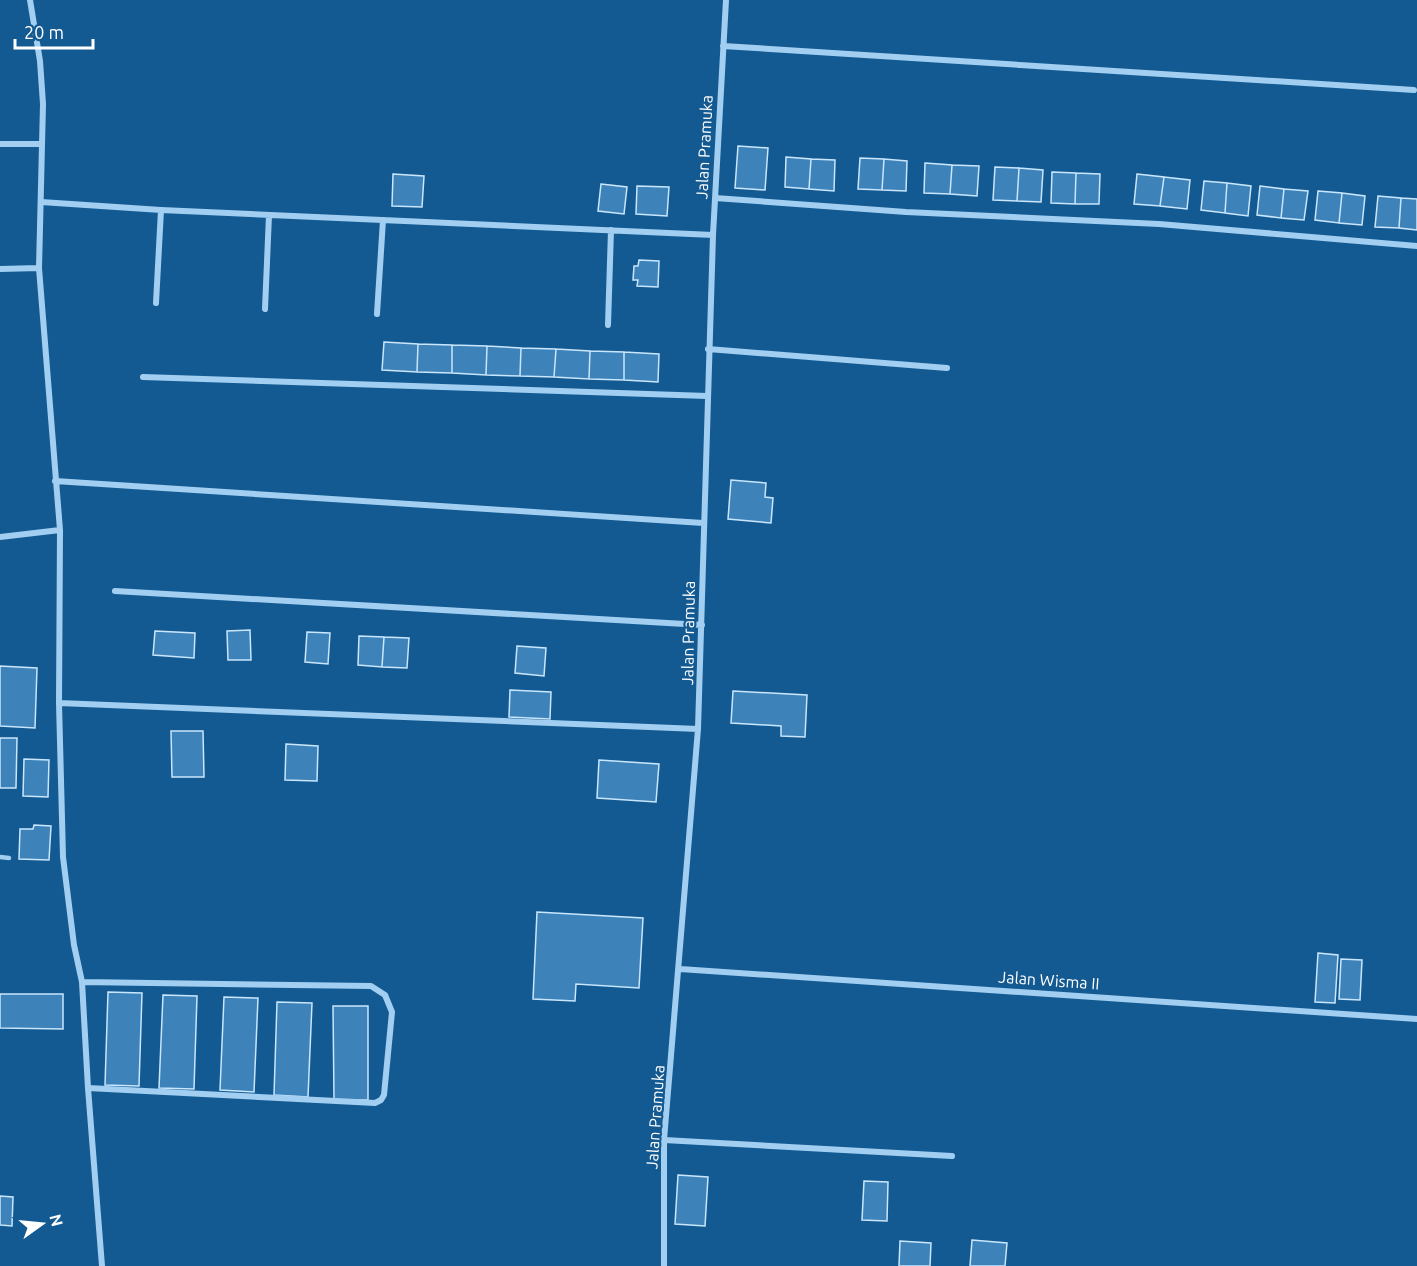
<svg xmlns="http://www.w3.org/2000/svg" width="1417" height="1266" font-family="Ubuntu,sans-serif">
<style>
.building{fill:#3d83ba;stroke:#c9e6fc;stroke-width:1.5}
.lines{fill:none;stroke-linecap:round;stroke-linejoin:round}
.lane{stroke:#a2cff1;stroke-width:4.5}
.street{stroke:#a2cff1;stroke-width:6}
.labels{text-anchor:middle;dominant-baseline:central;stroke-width:4.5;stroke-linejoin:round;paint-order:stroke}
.street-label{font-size:16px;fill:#fff;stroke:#145a92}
</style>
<rect width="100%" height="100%" fill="#145a92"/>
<path class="building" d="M738,146l30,2 -3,42 -30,-2z
M786,157l25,2 -2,30 -24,-2z
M860,158l24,1 -2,31 -24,-1z
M811,159l24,1 -1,31 -25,-2z
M884,159l23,2 -1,30 -24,-1z
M925,163l27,2 -2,29 -26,-1z
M952,165l27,1 -2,30 -27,-2z
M995,167l24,1 -2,33 -24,-1z
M1019,168l24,2 -2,32 -24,-1z
M1052,172l24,1 -1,31 -24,-1z
M1076,173l24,1 -1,30h-24z
M393,174l31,2 -2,31 -30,-1z
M1137,174l27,3 -4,29 -26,-2z
M1164,177l26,3 -3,29 -27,-3z
M1204,181l23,2 -2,30 -24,-3z
M1227,183l24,3 -3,30 -23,-3z
M601,184l26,3 -3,27 -26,-3z
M637,186l32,1 -2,29 -31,-2z
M1260,186l24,3 -3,29 -24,-3z
M1284,189l24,2 -4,29 -23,-2z
M1318,191l24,2 -3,30 -24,-3z
M1342,193l23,3 -3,29 -23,-2z
M1378,196l23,2 -2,30 -24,-1z
M1401,198l16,1v31l-18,-2z
M639,260l20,1 -1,26 -21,-1 1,-6h-5l1,-14h4z
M384,342l34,2 -1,28 -35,-2z
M418,344l34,1v28l-35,-1z
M452,345l35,1 -1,29 -34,-2z
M487,346l34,2 -1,28 -34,-1z
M521,348l35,1 -2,28 -34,-1z
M556,349l34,2 -1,28 -35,-2z
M590,351l34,1v28l-35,-1z
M624,352l35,2 -1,28 -34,-2z
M731,480l35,3 -1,14 8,1 -2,25 -43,-4z
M250,630l1,30h-23l-1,-29z
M155,631l40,2 -1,25 -41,-3z
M307,632l23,1 -2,31 -23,-2z
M359,636l25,1 -2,30 -24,-2z
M384,637l25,1 -2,30 -25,-1z
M517,646l29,2 -2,28 -29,-3z
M0,666l37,2 -2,60 -35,-2z
M510,690l41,2 -1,27 -41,-2z
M733,691l74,4 -2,42 -24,-1v-10l-50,-3z
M171,731h32l1,46h-32z
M0,738h17l-1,50h-16z
M286,744l32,2 -1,35 -32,-1z
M24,759l25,1 -1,37 -25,-1z
M599,760l60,4 -3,38 -59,-4z
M34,825l17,1 -2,34 -30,-1 1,-30h13z
M537,912l106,6 -4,70 -63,-4 -1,17 -42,-2z
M1318,953l20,2 -3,48 -20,-1z
M1341,959l21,1 -2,40 -21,-1z
M108,992l34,1 -3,93 -34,-1z
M0,994h63v35l-63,-1z
M163,995l34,1 -3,93 -35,-1z
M224,997l34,1 -4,94 -34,-2z
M277,1002l35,1 -4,94 -34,-2z
M333,1006h35v94h-34z
M678,1175l30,2 -3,49 -30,-2z
M864,1181l24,1 -1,39 -25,-1z
M0,1196l13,1 -1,29 -12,-1z
M972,1240l35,3 -2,23h-35z
M900,1241l31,2 -1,23h-31z"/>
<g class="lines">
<path class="lane" d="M0,857l9,1"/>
<path class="street" d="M30,0l10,61 3,43 -4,164 21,262 -1,173 4,154 11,88 8,37 6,106 14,178
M723,46l691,44
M0,144h42
M715,198l191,14 253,12 258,22
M41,202l120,8 552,25
M0,269l39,-1
M156,303l5,-93
M265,309l4,-94
M377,314l6,-94
M608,325l3,-95
M708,349l239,19
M143,377l564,19
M55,481l648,42
M0,537l60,-7
M115,591l587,34
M59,703l639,26
M680,969l737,50
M82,982l289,4 14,9 7,17 -8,83 -3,5 -6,3 -287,-15
M664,1140l288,16
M664,1266v-126l34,-411 15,-494 13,-235"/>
</g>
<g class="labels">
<g class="street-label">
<text transform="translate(704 147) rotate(-87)">Jalan Pramuka</text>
<text transform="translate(688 633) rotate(-89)">Jalan Pramuka</text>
<text transform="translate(1049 980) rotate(4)">Jalan Wisma II</text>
<text transform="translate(655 1117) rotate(-86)">Jalan Pramuka</text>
</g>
</g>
<g transform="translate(42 1224) rotate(75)" stroke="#145a92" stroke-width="4.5" paint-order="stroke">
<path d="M0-4.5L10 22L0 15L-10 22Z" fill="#ffffff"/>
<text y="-9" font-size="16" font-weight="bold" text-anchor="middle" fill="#ffffff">N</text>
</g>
<path d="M15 39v9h78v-9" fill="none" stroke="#ffffff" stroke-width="3"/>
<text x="24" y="39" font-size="18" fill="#ffffff" stroke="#145a92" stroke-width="4.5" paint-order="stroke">20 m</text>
</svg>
